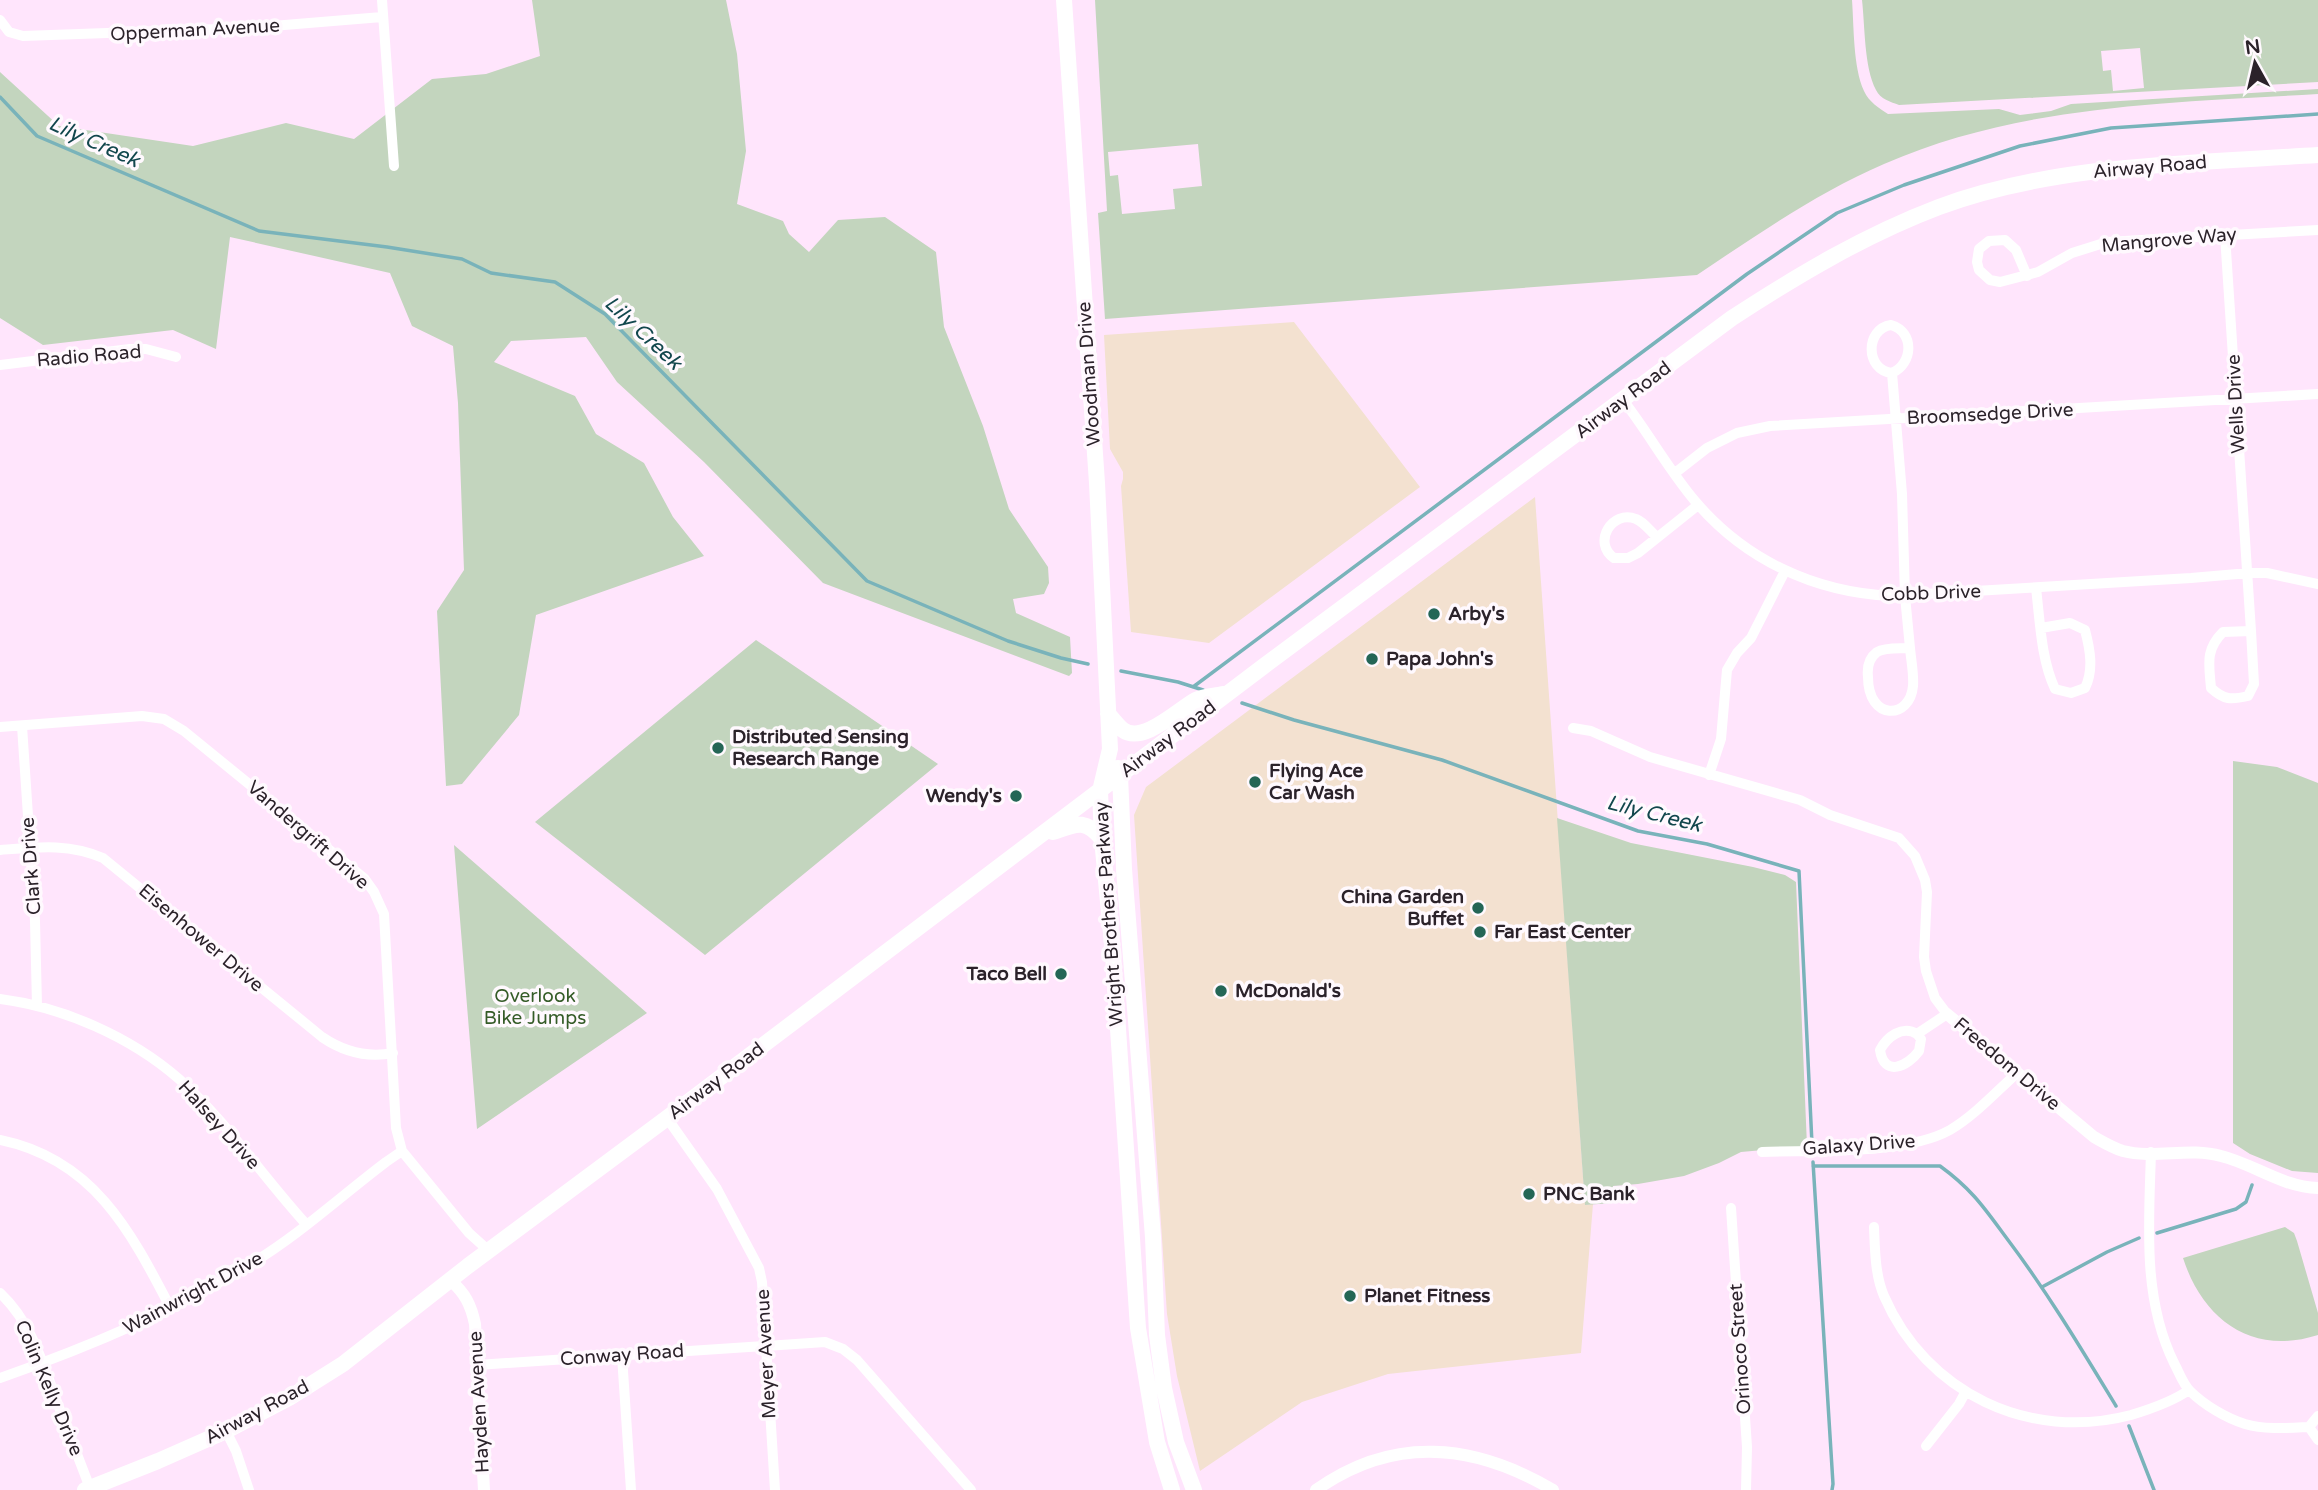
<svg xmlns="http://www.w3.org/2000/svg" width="2318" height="1490" font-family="'Varela Round',sans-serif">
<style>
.commercial{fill:#f3e1d0}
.green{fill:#c3d5be;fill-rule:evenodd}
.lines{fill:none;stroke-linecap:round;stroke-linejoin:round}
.stream{stroke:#79b3ba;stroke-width:3.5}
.minor{stroke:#fff;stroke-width:10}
.tertiary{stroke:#fff;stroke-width:12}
.primary{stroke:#fff;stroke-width:16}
.poi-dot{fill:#246656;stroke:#fff9fe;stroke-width:2.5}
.labels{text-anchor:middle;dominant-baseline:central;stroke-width:7;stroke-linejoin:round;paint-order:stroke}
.street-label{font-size:19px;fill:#2b222a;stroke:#fff9fe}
.poi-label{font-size:19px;font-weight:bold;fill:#2b222a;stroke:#fff9fe;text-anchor:start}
.park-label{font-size:19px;fill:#355c28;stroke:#fff9fe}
.water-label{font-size:21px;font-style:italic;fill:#12474d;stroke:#fff9fe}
</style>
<rect width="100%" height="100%" fill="#ffe5fc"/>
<path class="commercial" d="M1294,322l126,165 -211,156 -78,-11 -10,-146 2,-7v-7l-13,-23 -6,-114z
M1535,497l50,708 8,-1 -12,149 -193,21 -86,28 -102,69 -23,-95 -10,-62 -33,-499 12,-28z"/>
<path class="green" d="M532,0h194l11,54 9,97 -9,53 46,17 6,13 20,18 29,-32 47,-3 51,35 8,75 39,99 26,83 39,58 1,16 -5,11 -31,5 3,14 54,24 2,36 -3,3 -246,-93 -119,-121 -87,-80 -31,-45 -75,4 -17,21 81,34 21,38 48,29 29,54 31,39 -168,59 -17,100 -57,69 -16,2 -9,-175 27,-41 -6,-167 -5,-57 -41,-20 -22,-53 -160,-36 -14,112 -43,-19 -130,15 -43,-27v-246l59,54 134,20 93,-23 68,16 78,-60 54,-5 54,-18z
M1095,0h757c2,26 1,67 12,91 5,11 15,17 24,23l111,-5 21,6 31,-4 20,-7 247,-15v5c-146,9 -297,10 -434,70 -67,29 -126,70 -187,111l-592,44 -7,-106 9,-2zM1198,144l4,42 -29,3 2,20 -53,5 -4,-39 -8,1 -2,-24z
M1862,0h456v82l-419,23c-8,-3 -19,-6 -23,-15 -12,-23 -11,-64 -14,-90zM2140,48l4,40 -31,3 -2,-21 -8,1 -2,-20z
M756,640l182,124 -233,191 -170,-133z
M2233,761l44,6 41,16v390l-26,-2 -42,-17 -17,-11z
M1557,818l74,25 122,24 32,8 11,7 11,264 -66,6 -22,11 -35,13 -46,8 -25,2 -1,17 -27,2z
M454,845l193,168 -170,116z
M2285,1227l9,6 3,8 21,72v22c-66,21 -115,-15 -135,-77z"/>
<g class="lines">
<path class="stream" d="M0,97l37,39 222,95 128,16 75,12 29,14 64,9 50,32 262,267 141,60 53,17 27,6
M1121,671l57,11 25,8
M1193,687l554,-413 90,-61 67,-28 116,-39 91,-18 207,-14
M1242,703l52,17 148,40 196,71 69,13 92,27 13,273
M1813,1162l20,322 -1,6
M1813,1166h127c33,24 45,43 68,74 40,53 74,110 108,166
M2157,1233l79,-24 10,-7 6,-17
M2042,1287l65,-35 32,-14
M2129,1426l25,64"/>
<path class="minor" d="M382,0l12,166
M0,20l9,12 14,4 224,-8 135,-11
M2225,235l26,396 -28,1c-18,18 -14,32 -12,56 13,12 20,12 37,8l6,-12 -3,-53
M2027,276l-11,-26 -11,-10 -16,1 -10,8 -2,13 2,8 11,10 10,2 38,-10 34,-19 35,-11 211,-12
M0,365l130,-16h16l30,8
M1892,373c-27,-3 -27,-44 -1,-48 24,7 22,39 1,48l10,121 3,102 5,52c-9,1 -24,-1 -33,4 -8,6 -10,16 -9,25 0,44 42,43 45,9 1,-12 -2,-26 -3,-38
M1623,400c25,32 45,69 72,101 50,59 119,91 196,95l300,-18 58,-5h18l51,11
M1675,473l32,-25 30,-15 33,-7 548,-32
M1657,537c-7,-6 -13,-15 -21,-18 -24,-10 -44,24 -22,39h14l10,-5 60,-48
M2036,588c4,33 5,71 19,101l16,4 14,-5c9,-18 5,-39 0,-58l-15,-7 -29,5
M22,726l13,195 2,85
M0,727l142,-11 22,3 20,12 180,147 10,14 10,22 12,214 6,23 67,82 20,18
M1573,728l18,3 59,26 150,43 30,15 69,23 16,18 10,24 2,12 -3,65 2,14 9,27 12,16 -30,20c-15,-9 -30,3 -37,16 4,28 28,16 39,1l2,-12 -4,-5
M1709,775l12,-36 6,-69 10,-17 14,-15 34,-67
M0,850c37,-3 69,-7 103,8l219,179c22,15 45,21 71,16
M0,999c63,8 131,38 179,80 48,43 84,98 127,145
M667,1118l50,71 42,79 3,14 13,208
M0,1140c93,19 130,90 170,167
M1762,1152c53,-2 143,3 188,-22 24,-14 46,-38 66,-56
M2151,1152c-2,71 -9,146 23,211 5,9 9,21 16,28 14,14 36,27 55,33 21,6 43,4 64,3
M1731,1208l16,239 -1,43
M1874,1227c1,23 1,48 10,69 42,97 145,146 247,119 20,-6 41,-13 58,-25
M0,1293c31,29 43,70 57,109 11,29 22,58 33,86
M622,1356l9,134
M477,1365l348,-23 18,7 14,11 114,130
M0,1378c86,-30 171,-65 249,-113 49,-29 92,-69 137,-103l16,-11
M2309,1427l9,13
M2309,1427l9,-11
M226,1431l10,20 13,39
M1926,1446l33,-42 6,-11"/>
<path class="tertiary" d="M1947,1014l147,123c9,5 19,11 29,14 32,8 66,-4 98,5 33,8 61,31 97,32
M451,1281c14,12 20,24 24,43l9,166
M1316,1490c77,-55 158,-47 237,0"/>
<path class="primary" d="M1064,0l33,483 13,266 -10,42 2,48 11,115 25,374 19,114 15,48
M1108,714c5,5 10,12 15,16 20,15 57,-22 73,-30 8,-4 19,-4 27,-6
M1118,768l2,7 4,94 29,368 4,98 7,53 12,54 18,48
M1053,832c23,-8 32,-14 49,7
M85,1490l73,-29 68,-30 63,-33 54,-34 125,-98 199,-148 597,-452 468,-348c66,-43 133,-83 207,-111 115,-43 256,-44 379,-52"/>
</g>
<g class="poi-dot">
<circle cx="1434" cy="614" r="7"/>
<circle cx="1372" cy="659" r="7"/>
<circle cx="718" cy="748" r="7"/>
<circle cx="1255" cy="782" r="7"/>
<circle cx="1016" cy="796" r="7"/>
<circle cx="1478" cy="908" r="7"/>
<circle cx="1480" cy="932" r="7"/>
<circle cx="1061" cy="974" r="7"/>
<circle cx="1221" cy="991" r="7"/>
<circle cx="1529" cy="1194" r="7"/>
<circle cx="1350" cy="1296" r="7"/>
</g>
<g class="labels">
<g class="street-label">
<text transform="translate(195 30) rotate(-3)">Opperman Avenue</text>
<text transform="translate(2150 167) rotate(-5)">Airway Road</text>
<text transform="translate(2169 240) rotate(-5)">Mangrove Way</text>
<text transform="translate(89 356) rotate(-5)">Radio Road</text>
<text transform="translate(1089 374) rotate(-94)">Woodman Drive</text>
<text transform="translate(1623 400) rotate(-37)">Airway Road</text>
<text transform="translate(2236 404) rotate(-93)">Wells Drive</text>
<text transform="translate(1990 414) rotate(-3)">Broomsedge Drive</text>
<text transform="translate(1931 593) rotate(-2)">Cobb Drive</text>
<text transform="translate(1168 739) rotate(-37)">Airway Road</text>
<text transform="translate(308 835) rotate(41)">Vandergrift Drive</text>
<text transform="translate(31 866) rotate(-94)">Clark Drive</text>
<text transform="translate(1109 914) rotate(-94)">Wright Brothers Parkway</text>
<text transform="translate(201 938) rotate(40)">Eisenhower Drive</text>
<text transform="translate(2007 1064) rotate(40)">Freedom Drive</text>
<text transform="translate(716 1081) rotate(-37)">Airway Road</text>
<text transform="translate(219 1125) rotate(48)">Halsey Drive</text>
<text transform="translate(1859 1145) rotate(-4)">Galaxy Drive</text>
<text transform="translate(193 1293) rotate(-28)">Wainwright Drive</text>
<text transform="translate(1740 1349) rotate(-94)">Orinoco Street</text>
<text transform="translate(766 1354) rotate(-93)">Meyer Avenue</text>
<text transform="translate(622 1355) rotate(-4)">Conway Road</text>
<text transform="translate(49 1388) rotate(67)">Colin Kelly Drive</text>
<text transform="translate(479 1402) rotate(-93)">Hayden Avenue</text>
<text transform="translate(257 1412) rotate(-28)">Airway Road</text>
</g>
<g class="poi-label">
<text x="1448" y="614">Arby's</text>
<text x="1386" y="659">Papa John's</text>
<text x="732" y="737">Distributed Sensing<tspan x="732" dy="22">Research Range</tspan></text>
<text x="1269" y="771">Flying Ace<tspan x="1269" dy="22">Car Wash</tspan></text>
<text x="1002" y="796" text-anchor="end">Wendy's</text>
<text x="1464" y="897" text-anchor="end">China Garden<tspan x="1464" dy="22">Buffet</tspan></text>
<text x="1494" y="932">Far East Center</text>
<text x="1047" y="974" text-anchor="end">Taco Bell</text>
<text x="1235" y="991">McDonald's</text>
<text x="1543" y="1194">PNC Bank</text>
<text x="1364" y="1296">Planet Fitness</text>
</g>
<g class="park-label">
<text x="535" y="996">Overlook<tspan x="535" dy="22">Bike Jumps</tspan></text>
</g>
<g class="water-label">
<text transform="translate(94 142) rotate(24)">Lily Creek</text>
<text transform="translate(643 333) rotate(43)">Lily Creek</text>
<text transform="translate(1654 814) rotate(14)">Lily Creek</text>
</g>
</g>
<g transform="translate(2255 63) rotate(352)" stroke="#fff9fe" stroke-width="5" paint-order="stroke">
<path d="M0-5L12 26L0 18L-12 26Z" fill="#2b222a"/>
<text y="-10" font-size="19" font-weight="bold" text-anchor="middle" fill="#2b222a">N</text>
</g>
</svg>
